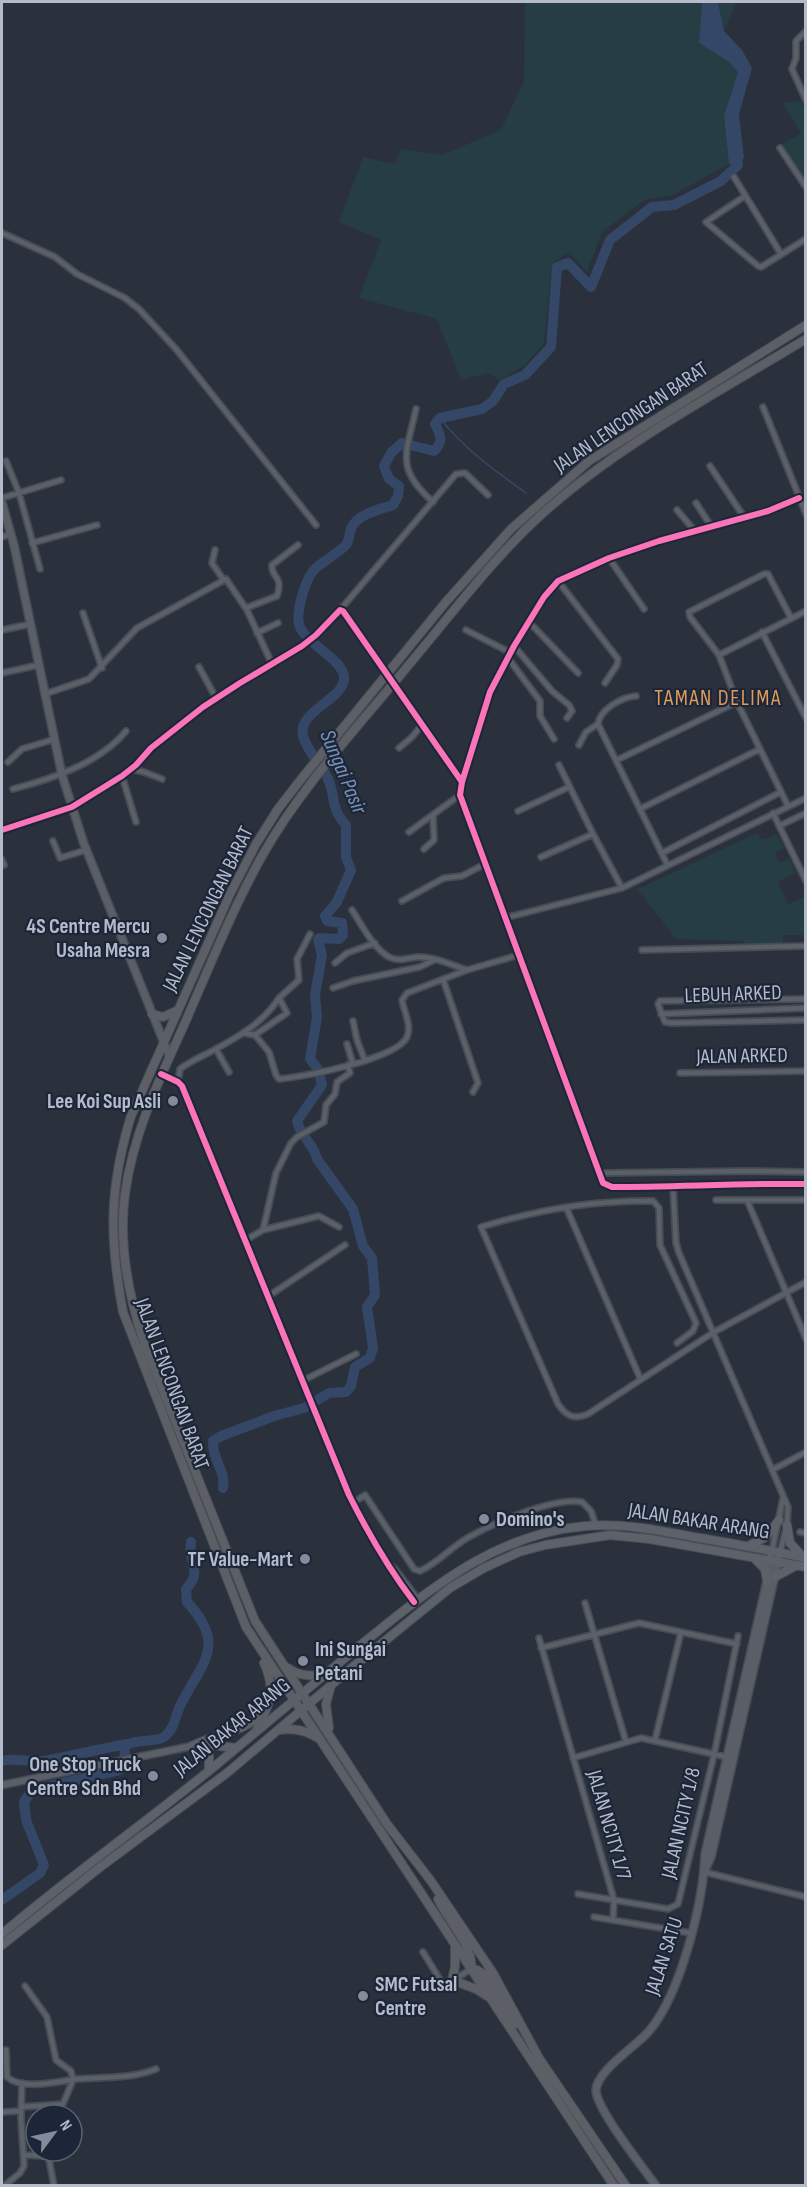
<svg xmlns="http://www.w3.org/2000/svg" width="807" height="2187" font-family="'Sofia Sans Condensed',sans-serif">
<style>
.green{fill:#263d43}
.water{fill:#344767}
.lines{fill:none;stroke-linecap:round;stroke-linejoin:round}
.stream{stroke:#344767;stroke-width:1.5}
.river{stroke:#344767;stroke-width:10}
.minor-tunnel{stroke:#3f4652;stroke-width:4.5;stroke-dasharray:4.5 2;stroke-linecap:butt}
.minor-casing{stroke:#464c54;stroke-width:8}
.tertiary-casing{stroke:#464c54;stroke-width:9}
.secondary-casing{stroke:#464c54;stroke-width:10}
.primary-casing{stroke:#484d57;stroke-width:10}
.trunk-casing{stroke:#474c56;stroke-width:10}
.minor{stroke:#5b5f68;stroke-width:4.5}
.tertiary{stroke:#5b5f68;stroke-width:6}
.secondary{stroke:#595e67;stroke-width:7}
.primary{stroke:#5d626a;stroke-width:8}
.trunk{stroke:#5c6066;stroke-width:8}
.cycleway-casing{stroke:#1c2638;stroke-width:10}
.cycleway{stroke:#fb73b8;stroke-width:6}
.poi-dot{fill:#848b9a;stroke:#1c2638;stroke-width:2}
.labels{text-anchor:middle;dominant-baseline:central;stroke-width:4.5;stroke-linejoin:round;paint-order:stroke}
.street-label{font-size:21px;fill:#b4bccc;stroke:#1c2638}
.poi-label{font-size:21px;font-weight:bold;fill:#b4bccc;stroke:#1c2638;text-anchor:end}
.neighbourhood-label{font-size:22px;letter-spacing:1.5px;fill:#e09b5c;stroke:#1c2638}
.water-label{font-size:22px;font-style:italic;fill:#7990b7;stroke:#1c2638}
</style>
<rect width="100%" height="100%" fill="#2a313c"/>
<path class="green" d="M521,2h181l-3,41 30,19 9,10 -14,44 5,48 -56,31 -29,5 -42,32 -15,40 -18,-20 -17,12 -8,79 -20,23 -24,14 -13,-7 -26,7 -24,-61 -78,-21 22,-58 -42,-18 24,-65 32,7 5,-15 42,6 59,-25 23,-49 1,-77z
M718,2h19l-13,29z
M801,101l4,10v71l-23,-37 19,-12 -18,-30z
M757,833l5,7 15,-6 7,15 -9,4 4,10 10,-5 7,15 -18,9 10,22 17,-7v38h-22l-1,9h-37l-1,-3 -68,-2 -32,-42 -8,-7z"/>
<path class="water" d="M702,2h16l6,29 18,19 10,18 -13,46 5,44 -6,7 -9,-1 -5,-48 14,-44 -9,-10 -30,-19z"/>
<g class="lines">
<path class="stream" d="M440,418c24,31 54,52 86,75"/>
<path class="river" d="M223,1488c3,-18 -11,-28 -10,-47l8,-5 53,-20 30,-8 25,-15 17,-1 5,-6 4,-19 15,-9 3,-10 -6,-41 8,-12 -3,-37 -9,-12 -10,-37 -36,-50c-3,-15 -17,-23 -20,-38l25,-36 -4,-16 -8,-10 7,-42 -2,-22 7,-40 -4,-15 1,-2 20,1 4,-4 -1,-12 -15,-2 -2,-5 12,-14 14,-32 -5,-13v-32c-17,-19 -9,-26 -18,-46 -7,-15 -20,-26 -25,-43 -6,-25 40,-36 41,-57 1,-20 -41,-36 -45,-55 -3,-13 6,-43 14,-53 3,-5 25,-18 32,-25 6,-6 3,-15 8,-21 8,-12 28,-16 40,-20l5,-9 1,-10 -10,-7 -5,-13 7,-13 11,-10 32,8c10,-10 7,-15 1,-27l5,-6 42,-9 11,-8 11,-17 21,-9 26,-28 6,-80 11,-4 23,24 19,-47 42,-33 22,-2 47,-24 17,-16 -2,-15
M2,1761c14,-4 28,2 42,0 28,-5 55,-12 83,-17
M2,1900l38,-27 4,-8 -18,-45 -2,-18 8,-12 88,-20 5,-4c0,-5 -1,-13 0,-18 3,-10 31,-5 39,-11 11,-8 11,-22 17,-33 22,-43 46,-59 6,-102l-1,-13c18,-19 1,-26 5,-47"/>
<path class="minor-tunnel" d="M382,666l17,25"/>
<defs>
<path id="minor" d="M806,31l-10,10v17l-4,11 14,31
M780,148l26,39
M734,177l47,77
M745,196l-39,26 52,44 3,1 45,-28
M2,233l53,24 22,17 48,24 14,11 37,40 140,176
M763,407l43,107
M416,409c-10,45 -21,59 17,93
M6,461l13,32 21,76
M710,466l34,51
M2,498l59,-18
M799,498l-31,13 -109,30 -50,17 -51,23 -14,16 -30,49 -24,46 -28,90 -2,13 143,388 9,4c65,0 129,-4 194,-3
M696,503l15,23
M677,510l18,21
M2,537l9,-3
M32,543l65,-18
M215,550l-3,13 11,16
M609,558l35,51
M558,581l60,78 -1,6 -12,18
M246,608l31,-12c7,-21 -6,-17 -5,-31l26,-20
M340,610l116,-136 9,-1 23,22
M83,613l19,55
M529,622l49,51
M2,630l29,-6
M466,630l45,23
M762,632l44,86
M257,633l21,-10
M514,646l38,45 17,14 3,6 -5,7
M719,655l87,-44
M508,658l32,43v15l14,23
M199,667l17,31
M2,673l37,-8
M399,691l63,91
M45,694l44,-15 48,-51 89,-49 21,31 25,54
M636,696c-14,1 -36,13 -38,28l69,140
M579,745l7,-13 12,-8
M399,748l12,-10 11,-13
M617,760l120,-58
M8,762l14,-13 33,-10
M559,765l34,69 29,54
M131,769l13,3 18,7
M122,776l14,46
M13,789c39,-10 87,-26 113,-58
M788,806l-51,-104 -18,-47 -29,-38 -1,-5 75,-38h4l23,44
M640,809l120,-60
M518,811l51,-24
M773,813l33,68
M779,826l27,-13
M2,830l70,-23 50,-31 14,-11 15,-17 52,-41 37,-24 62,-37 14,-11 24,-25 3,1 39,55
M409,832l51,-37
M53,841l7,17 26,-8
M424,849l10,-9 -1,-25
M662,853l119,-61
M541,857l52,-23
M2,860l2,5
M402,901l42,-23 18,-2 23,-12
M352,910c10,15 21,38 37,47 10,5 18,1 28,0 16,-1 35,8 50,13
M505,918l117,-30 184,-90
M642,950l164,-4
M335,963l12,-10 28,-10
M443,979l35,104 -5,9
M333,988l20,-7 67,-14 14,-7
M806,999l-146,2 -2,3 7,18 6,1 135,-3
M661,1014l145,-6
M353,1021l4,19 8,21
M243,1033l12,2 32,-22 -8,-15 20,-18 -2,-21 13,-25
M255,1035l14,17 7,23 3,4c25,-2 118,-20 128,-42 5,-12 -3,-25 -5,-37l5,-7 60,-23 52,-15
M347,1044l6,20
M216,1049l13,23
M680,1073l126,-2
M162,1075l16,7 4,4 167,409c19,38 39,73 65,107
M178,1082l2,-13c10,-8 23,-13 34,-19 24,-13 50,-28 65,-52
M600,1173l152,-2 54,1
M673,1187l3,56 3,10 109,254 -1,18 -7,28
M716,1200h90
M747,1200l59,139
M566,1207l74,171
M263,1230l56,-14 20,11
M244,1241l19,-11 13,-57 15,-30 6,-6 27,-15 2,-17 9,-11 2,-12 13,-9 -2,-8
M267,1297l78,-52
M677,1343l16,-12 3,-8 -36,-78 -1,-37 -6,-7c-58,-1 -117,9 -172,26l77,177c8,12 16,16 30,10l126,-82 92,-50
M302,1381l54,-27
M772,1470l34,-18
M353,1503l12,-8 49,74 6,2c18,-8 31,-24 49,-34 25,-14 85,-40 113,-35l9,9 5,15
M800,1532l6,1
M772,1551l11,-53
M388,1564l7,5 23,30
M585,1603l41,139
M539,1638l75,262 -1,20
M541,1648l98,-25 98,21
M655,1740l26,-108
M573,1758l68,-20 86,19
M704,1872l102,25
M578,1894l90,15 10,-5 36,-149 24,-119
M594,1917l97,16
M423,1952l21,34 27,-17
M6,2050l1,27c16,14 51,4 70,2 26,-2 55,0 79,-10
M21,2107l42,-3 10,-24 -2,-9 -15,-11 -9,-43 -22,-31
M2,2112l19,-1
M24,2155l22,1 3,3 5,27
M4,2186l16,-13 4,-7 -3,-48 1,-35"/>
<path id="tertiary" d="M2,1785l190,-39"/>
<path id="secondary" d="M2,503l12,42 48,230 22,69 85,211
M705,1870l6,-13 69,-304
M656,2186c-13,-19 -60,-77 -60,-96 1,-20 41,-44 54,-60 31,-38 53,-126 55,-176l62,-273 5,-30"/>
<path id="primary" d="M787,1525l3,18 13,14
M750,1545l16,-8 13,-17
M756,1560l9,9 2,12
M775,1577l20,-11
M194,1746l18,-1 24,3
M197,1747l6,1 6,7v16
M2,1934c67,-57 139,-108 208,-164 51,-42 102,-85 153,-127 69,-55 131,-109 223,-117 36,-3 72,4 108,11 37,6 74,13 112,21
M2,1945l97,-77 128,-95 122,-103 101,-82 34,-20 35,-16 26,-7 65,-10 40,4 156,28"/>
<path id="trunk" d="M152,1014l11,3 15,-7
M288,1668c11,8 21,8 34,7
M329,1728l-3,-24 5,-19
M279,1730c15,-2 26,0 39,8
M256,1731c13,-25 21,-40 8,-68
M192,1746c25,-13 49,-12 71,-33
M438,1899c9,19 37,50 33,70
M455,1947v20l-3,13 24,9 11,7
M471,1969l6,1 8,5 31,49
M614,2186l-368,-559 -123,-315c-14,-73 -14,-124 8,-196l99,-222 26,-50 22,-35 24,-31 143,-175 66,-74 78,-68 217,-136
M626,2186l-87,-128 -46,-85 -62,-92 -44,-57 -132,-203 -110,-275c-16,-48 -27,-100 -20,-152 8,-60 34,-114 59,-169 25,-57 48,-115 78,-169 39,-69 95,-128 145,-189 44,-52 85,-108 136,-154 77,-69 174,-120 263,-174"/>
</defs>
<use href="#minor" class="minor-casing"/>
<use href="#tertiary" class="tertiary-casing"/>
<use href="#secondary" class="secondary-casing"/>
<use href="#primary" class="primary-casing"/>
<use href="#trunk" class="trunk-casing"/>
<use href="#minor" class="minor"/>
<use href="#tertiary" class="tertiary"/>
<use href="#secondary" class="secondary"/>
<use href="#primary" class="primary"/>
<use href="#trunk" class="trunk"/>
<defs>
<path id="cycleway" d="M799,498l-31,13 -109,30 -50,17 -51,23 -14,16 -30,49 -24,46 -28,90 -2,13 143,388 9,4c65,0 129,-4 194,-3
M2,830l70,-23 50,-31 14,-11 15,-17 52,-41 37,-24 62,-37 14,-11 24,-25 3,1 119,171
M161,1074l17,8 4,4 167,409c19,38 39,73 65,107"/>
</defs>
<use href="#cycleway" class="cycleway-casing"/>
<use href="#cycleway" class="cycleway"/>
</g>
<g class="poi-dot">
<circle cx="162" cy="938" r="6"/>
<circle cx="173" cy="1101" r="6"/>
<circle cx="484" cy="1519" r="6"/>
<circle cx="305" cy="1559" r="6"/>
<circle cx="303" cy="1661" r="6"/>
<circle cx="153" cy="1776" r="6"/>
<circle cx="363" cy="1996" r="6"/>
</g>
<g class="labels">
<g class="street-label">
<text transform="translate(631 417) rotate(-34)">JALAN LENCONGAN BARAT</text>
<text transform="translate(208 909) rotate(-64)">JALAN LENCONGAN BARAT</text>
<text transform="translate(733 994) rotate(-2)">LEBUH ARKED</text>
<text transform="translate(742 1056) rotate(-1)">JALAN ARKED</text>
<text transform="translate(172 1384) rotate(70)">JALAN LENCONGAN BARAT</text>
<text transform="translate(699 1521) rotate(9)">JALAN BAKAR ARANG</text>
<text transform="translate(232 1727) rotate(-39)">JALAN BAKAR ARANG</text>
<text transform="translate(681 1823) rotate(-77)">JALAN NCITY 1/8</text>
<text transform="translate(609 1825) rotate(74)">JALAN NCITY 1/7</text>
<text transform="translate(664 1956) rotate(-72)">JALAN SATU</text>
</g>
<g class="poi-label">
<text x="150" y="926">4S Centre Mercu<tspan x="150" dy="24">Usaha Mesra</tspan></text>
<text x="161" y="1101">Lee Koi Sup Asli</text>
<text x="496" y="1519" text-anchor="start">Domino's</text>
<text x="293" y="1559">TF Value-Mart</text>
<text x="315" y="1649" text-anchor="start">Ini Sungai<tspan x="315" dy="24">Petani</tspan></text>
<text x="141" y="1764">One Stop Truck<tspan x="141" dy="24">Centre Sdn Bhd</tspan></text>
<text x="375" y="1984" text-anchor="start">SMC Futsal<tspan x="375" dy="24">Centre</tspan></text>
</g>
<g class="neighbourhood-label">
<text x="718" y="698">TAMAN DELIMA</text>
</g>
<g class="water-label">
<text transform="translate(343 772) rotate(67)">Sungai Pasir</text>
</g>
</g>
<rect width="807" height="2187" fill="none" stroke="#b4bccc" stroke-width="6"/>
<g transform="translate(54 2133) rotate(57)"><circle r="28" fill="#1c2638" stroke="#596273" stroke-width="1.5"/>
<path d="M0-4.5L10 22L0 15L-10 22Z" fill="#848b9a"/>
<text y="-9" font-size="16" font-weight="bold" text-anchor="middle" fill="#b4bccc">N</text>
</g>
</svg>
